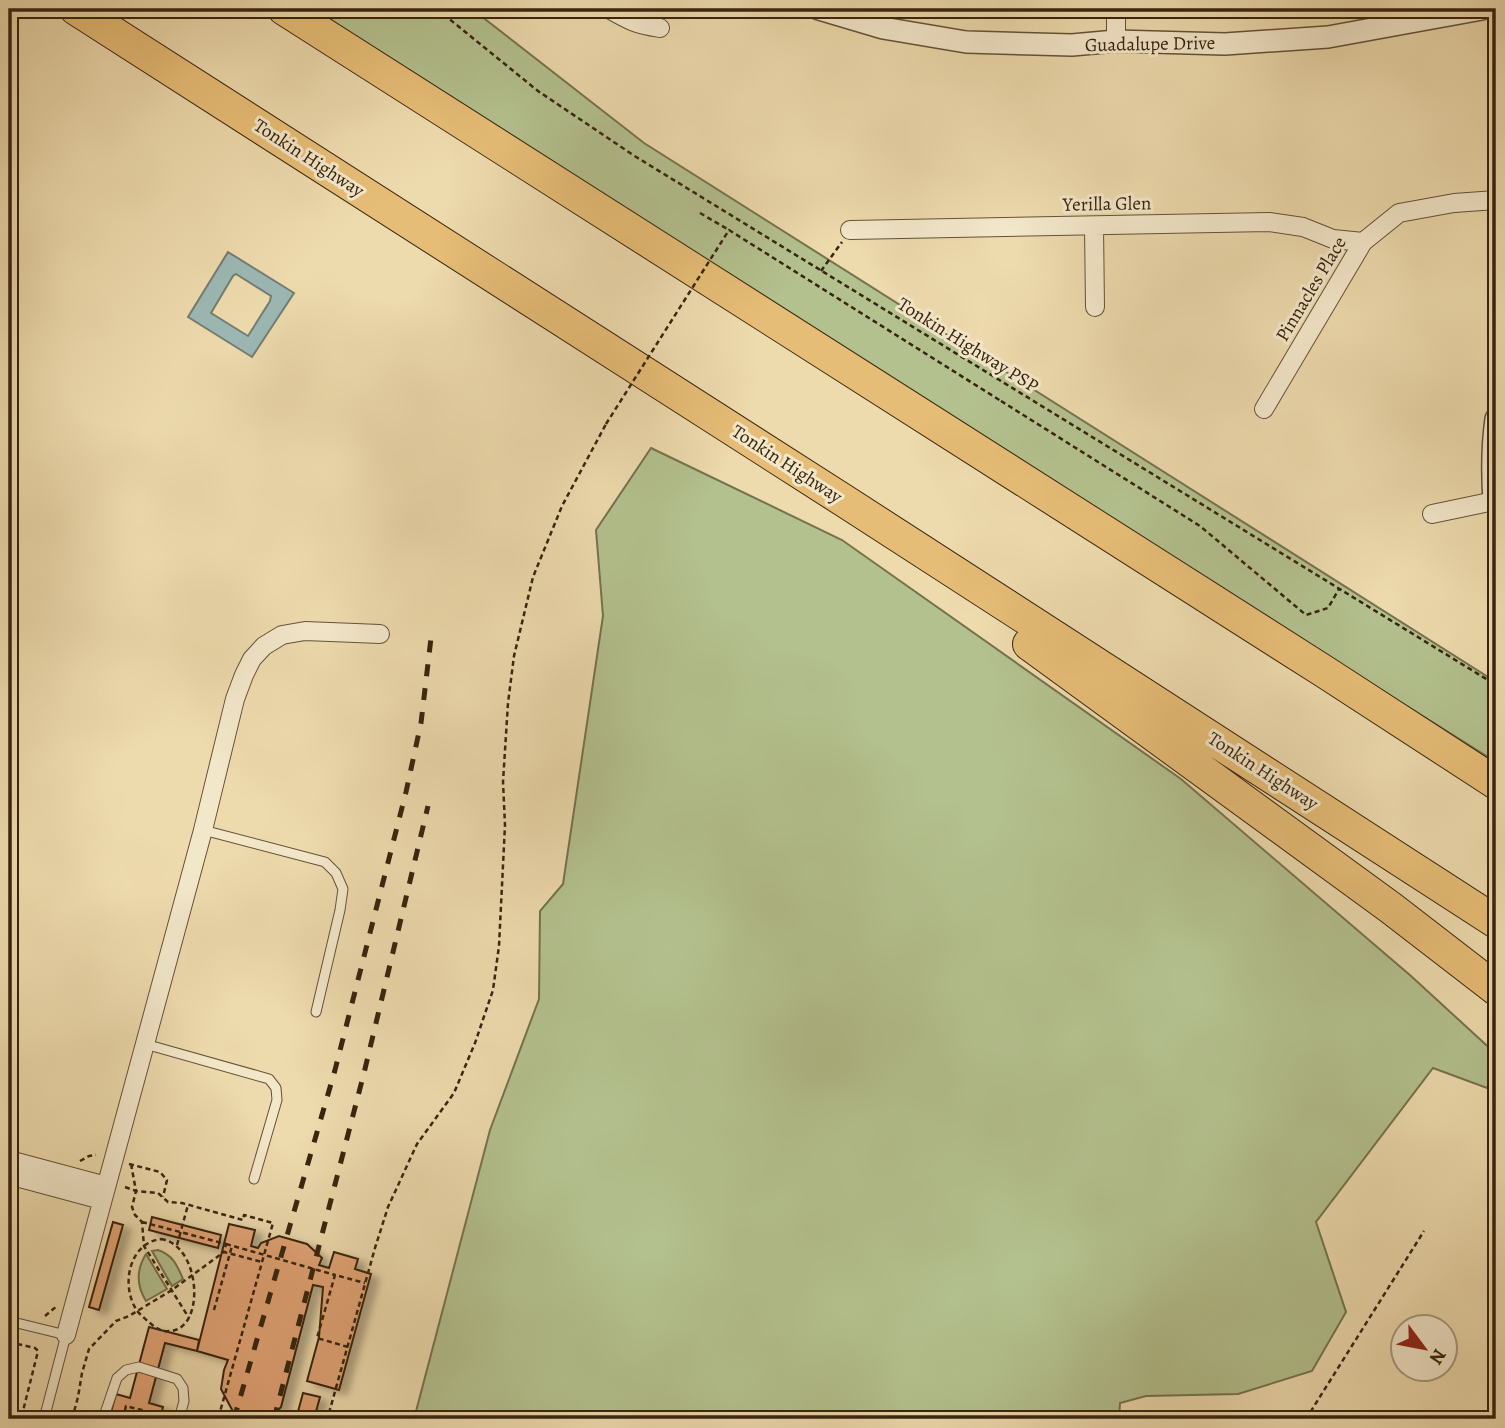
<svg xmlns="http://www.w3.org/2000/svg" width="1505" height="1428" font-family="Alegreya,serif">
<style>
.green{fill:#b3c18e;stroke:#75724e;stroke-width:2}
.water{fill:#9cb8b4;stroke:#747d72;stroke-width:2;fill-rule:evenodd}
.building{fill:#e1a374;stroke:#37240e;stroke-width:2;filter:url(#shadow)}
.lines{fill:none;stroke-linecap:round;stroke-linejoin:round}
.service-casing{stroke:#645236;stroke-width:11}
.minor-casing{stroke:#645236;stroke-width:20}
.tertiary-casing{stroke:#645236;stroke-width:24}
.motorway-casing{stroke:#37240e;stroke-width:34}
.path{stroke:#37240e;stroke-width:2.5;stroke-dasharray:5 3.5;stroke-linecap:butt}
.service{stroke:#f3e7ca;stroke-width:9}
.minor{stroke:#f3e7ca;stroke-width:18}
.tertiary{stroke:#f3e7ca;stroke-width:21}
.motorway{stroke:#e6bd76;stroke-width:32}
.rail{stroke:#37240e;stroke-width:5;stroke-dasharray:12 12;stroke-linecap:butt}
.path-bridge{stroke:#37240e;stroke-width:2.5;stroke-dasharray:5 3.5;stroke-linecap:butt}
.labels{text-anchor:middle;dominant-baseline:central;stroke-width:6;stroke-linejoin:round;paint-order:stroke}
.street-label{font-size:19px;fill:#37240e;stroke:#f3e7ca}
</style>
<defs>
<filter id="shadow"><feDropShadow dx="8" dy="4.5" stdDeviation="3.5" flood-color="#0004"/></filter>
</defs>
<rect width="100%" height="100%" fill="#eddaad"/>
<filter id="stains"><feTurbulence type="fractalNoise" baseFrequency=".00286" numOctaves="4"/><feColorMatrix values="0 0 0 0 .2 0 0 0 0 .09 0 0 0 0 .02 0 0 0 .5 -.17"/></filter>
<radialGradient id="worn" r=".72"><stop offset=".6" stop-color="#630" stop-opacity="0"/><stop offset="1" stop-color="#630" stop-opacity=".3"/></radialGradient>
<path class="green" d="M295,9h177l172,134 852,539v80z
M651,448l191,92 339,239 230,197 85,78v14l-9,20 -54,-20 -117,154 30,90 -34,59 -74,23 -92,2 -26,7 -1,16h-705l76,-289 49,-131 1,-88 23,-27 40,-268 -7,-86z
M158,1250c15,5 19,15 25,29l-11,7 -20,-35z
M146,1254l21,35 -21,12c-10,-16 -10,-31 0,-47z"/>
<path class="water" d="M228,252l66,41 -42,64 -64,-40zM236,274l35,22 -1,5 -22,35 -37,-23 22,-37z"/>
<path class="building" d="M152,1217l69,18 -3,13 -69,-18z
M113,1222l10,3 -24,85 -10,-3z
M229,1224l26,6 -4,16 7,2 3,-5 18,-7 28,8 15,14 -3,7 10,3 5,-16 24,7 -3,10 16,5 -32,116 -32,-9 12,-44 4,-50 -10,-2 -32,122 -11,12h-33l-16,-30 3,-19 4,-10 -31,-9z
M149,1327l50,13 -2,11 -32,-8 -16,60 14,4 -3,12h-19l-12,-3 -1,3h-19l7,-25 14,4z
M303,1393l17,4 -6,22h-18z"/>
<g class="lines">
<defs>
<path id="service" d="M203,830l122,32 11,11 7,16 -3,21 -24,102
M145,1044l124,35 7,9 1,12 -23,79
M9,1321l57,14 -22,84
M103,1419l14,-41 9,-8 13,-3 38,12 6,9 1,13 -5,18"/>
<path id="minor" d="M609,9c21,12 26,15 51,19
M1116,41v-32
M1094,226l1,81
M850,230l419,-8 34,5 30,12 30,3
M1264,409l99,-167 36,-29 55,-10 42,-3
M1432,514l62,-13
M9,1160l97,26
M9,1175l93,25
M66,1335l137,-505 32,-131 9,-24 8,-16 12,-13 18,-11 23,-4 75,3"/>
<path id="tertiary" d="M819,9l64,19 83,14 106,3 44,-4 109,3 103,-7 154,-28
M1496,419c-4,29 -4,53 -2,82l2,3"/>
<path id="motorway" d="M76,9l767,491 653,422
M284,9l1041,663 171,111
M1029,644l362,264 105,81"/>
</defs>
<use href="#service" class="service-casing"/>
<use href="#minor" class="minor-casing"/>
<use href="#tertiary" class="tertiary-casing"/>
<use href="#motorway" class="motorway-casing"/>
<path class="path" d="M437,9l101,82 95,64 863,530
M700,213l29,17
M821,271l21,-29
M1001,401l199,125 106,89 22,-7 11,-19
M80,1161l9,-5 7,-1
M129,1164l31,8 7,8 -4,17
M131,1164l5,27 -4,16 3,8 7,7 2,24 45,72
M125,1187l11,4 22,2 10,9 14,1 61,17 1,-5 29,8 -55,196
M142,1222l84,22 -2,8
M161,1239c40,6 45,90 9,92 -9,1 -14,-3 -20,-8 -4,-3 -8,-7 -12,-11 -18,-24 -10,-69 23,-73z
M177,1245l11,-40
M214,1310l18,-64
M45,1316l12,-10
M9,1342l26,6 3,3 -17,68
M348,1347l-31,-9 18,-63 30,8
M329,1413l46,-165 13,-41 29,-63 37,-51 21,-50 18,-53 6,-44 6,-121 -2,-43 5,-79 6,-47 19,-79 29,-71 44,-82
M72,1419l6,-22 4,-24 7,-24 27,-28 13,-5 43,-26 52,-38 38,10
M123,1419l3,-13 27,7 -2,6
M1306,1419l118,-188"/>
<use href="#service" class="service"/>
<use href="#minor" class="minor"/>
<use href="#tertiary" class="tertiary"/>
<use href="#motorway" class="motorway"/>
<path class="rail" d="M234,1419l101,-349 71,-278 15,-69 10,-85
M274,1419l90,-346 64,-267"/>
<path class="path-bridge" d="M606,424l123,-194 272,171
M226,1244l109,31"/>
</g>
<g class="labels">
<g class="street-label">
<text transform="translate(1150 44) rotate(-1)">Guadalupe Drive</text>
<text transform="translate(309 158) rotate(33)">Tonkin Highway</text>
<text transform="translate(1107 204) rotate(-1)">Yerilla Glen</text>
<text transform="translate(1311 289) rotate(-59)">Pinnacles Place</text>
<text transform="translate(968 345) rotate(32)">Tonkin Highway PSP</text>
<text transform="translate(787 464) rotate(33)">Tonkin Highway</text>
<text transform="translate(1263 771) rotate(33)">Tonkin Highway</text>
</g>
</g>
<rect width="1505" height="1428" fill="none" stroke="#eddaad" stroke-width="35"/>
<rect x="10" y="10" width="1484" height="1407" fill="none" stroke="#37240e" stroke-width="3.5"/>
<rect x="18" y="18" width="1470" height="1393" fill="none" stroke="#37240e" stroke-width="2"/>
<g transform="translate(1424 1348) rotate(122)"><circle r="33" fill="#f3e7ca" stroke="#a8997f" stroke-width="2"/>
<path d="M0-5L12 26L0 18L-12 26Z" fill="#8f2418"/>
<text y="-10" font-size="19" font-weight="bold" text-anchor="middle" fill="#37240e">N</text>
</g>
<rect width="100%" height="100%" filter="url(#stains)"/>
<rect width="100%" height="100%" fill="url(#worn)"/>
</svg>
